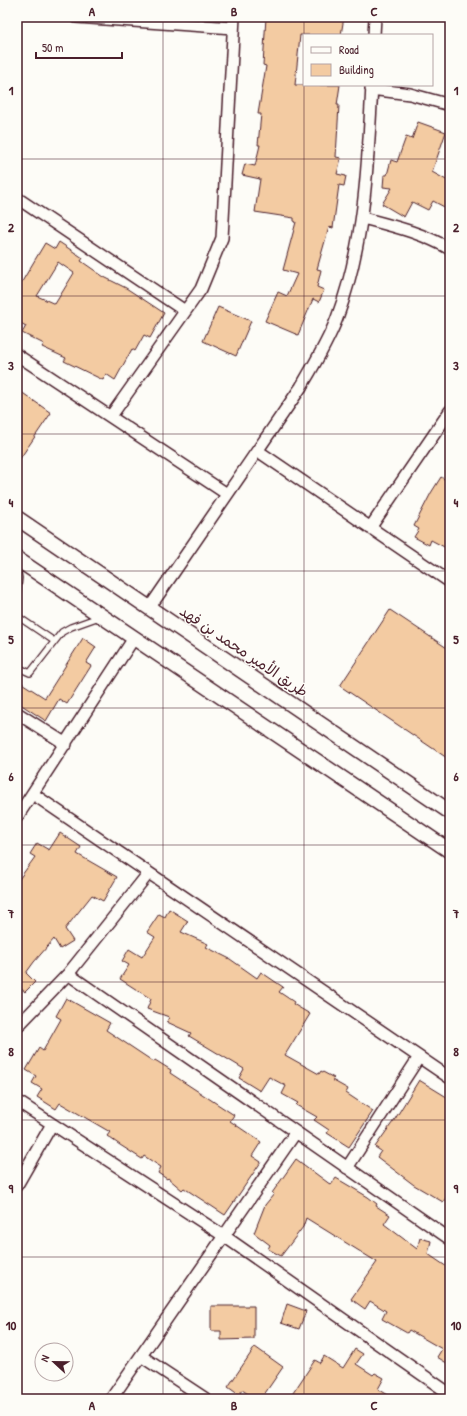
<svg xmlns="http://www.w3.org/2000/svg" width="467" height="1416" font-family="'Patrick Hand','Playpen Sans Arabic',sans-serif">
<style>
.building{fill:#f3cba2;stroke:#4a1f2b;fill-rule:evenodd}
.lines{fill:none;stroke-linecap:round;stroke-linejoin:round}
.service-casing{stroke:#4a1f2b;stroke-width:8}
.minor-casing{stroke:#4a1f2b;stroke-width:14}
.tertiary-casing{stroke:#4a1f2b;stroke-width:17}
.service{stroke:#fdfcf7;stroke-width:5.5}
.minor{stroke:#fdfcf7;stroke-width:11}
.tertiary{stroke:#fdfcf7;stroke-width:14}
.grid{fill:none;stroke:#4a1f2b;stroke-width:1;stroke-opacity:0.55}
.labels{text-anchor:middle;dominant-baseline:central;stroke-width:3;stroke-linejoin:round;paint-order:stroke}
.street-label{font-size:15px;fill:#4a1f2b;stroke:#fdfcf7}
.neatline{fill:none;stroke:#4a1f2b;stroke-width:1.5}
.grid-label{font-size:13px;text-anchor:middle;font-weight:bold;fill:#4a1f2b}
</style>
<rect width="100%" height="100%" fill="#fdfcf7"/>
<filter id="ink" filterUnits="userSpaceOnUse"><feTurbulence type="fractalNoise" baseFrequency=".025" numOctaves="2"/><feDisplacementMap in="SourceGraphic" scale="8" xChannelSelector="R" yChannelSelector="G"/><feConvolveMatrix kernelMatrix="1 2 1 2 8 2 1 2 1" color-interpolation-filters="sRGB"/></filter>
<g filter="url(#ink)">
<path class="building" d="M266,17h78l-3,18h-41l-5,50h45l-3,20h2l-3,52 5,1 -4,16 9,2 -2,10 -5,-1 -6,43 -4,-1 -12,42 4,1 -4,17 7,3 -5,12 -6,-3 -15,36 -33,-14 13,-29 9,4 10,-22 -14,-4 13,-48 -2,-1v-3l-39,-6 5,-33 -18,-4 3,-11 10,2 5,-21h-2l3,-31h-3l8,-48 -3,-1z
M418,122l28,10 -14,40 18,10v28l-17,-9 -5,9 -16,-8 -8,15 -22,-13 10,-16 -9,-1 1,-12h3l4,-15 6,2 9,-25 6,2z
M59,242l24,16 -2,3 23,16 22,11 38,25 -14,25 -6,-3 -9,16 -3,-2 -17,31 -9,-6 -3,6 -39,-19 2,-3 -24,-11 2,-3 -22,-11 4,-7 -9,-5v-38l3,2 25,-42 10,6zM58,262l16,11 -19,31 -18,-8z
M218,307l33,14 -15,35 -33,-15z
M17,389l34,24 -34,50z
M450,471v79l-19,-10 -2,5 -15,-8 5,-8 -5,-3 17,-33 10,-16 3,2z
M390,610l60,40v110l-110,-74z
M83,638l13,9 -10,16 5,3 -24,38 -8,-5 -13,22 -29,-19v-22l28,18z
M60,833l21,14 -4,7 40,23 -14,24 -11,-6 -27,34 8,12 -13,8 -6,-10 -20,23 -8,11 9,9 -10,10 -8,-7v-103l18,-25 -5,-3 7,-11 12,7z
M169,909l19,12 -7,11 27,12 -2,3 24,12 27,19 4,-6 22,15 -4,5 15,10 -1,2 17,10 -25,41 34,19 2,-3 13,7 -2,2 16,9 -2,4 27,18 -24,36 -22,-14 2,-3 -15,-10 3,-3 -21,-12 2,-2 -16,-9 4,-8 -17,-9 -9,14 -21,-13 5,-9 -55,-33 2,-3 -24,-11 2,-5 -22,-8 4,-10 -31,-20 9,-14 -7,-4 7,-12 13,8 13,-20 -8,-5 12,-18 6,3z
M66,998l44,25 -4,7 48,32 1,-2 16,10 -1,3 64,42 -4,6 31,21 -9,14 9,6 -36,53 -41,-27 -2,2 -14,-12 -1,1 -9,-6 3,-6 -17,-11 -2,3 -22,-14 -13,-9 3,-4 -50,-29 -4,6 -19,-12 5,-8 -10,-6 4,-7 -10,-6 13,-22 4,3 18,-32 -5,-3z
M419,1080l31,19v93l-7,10 -29,-17 -37,-28 4,-6 -6,-4 20,-28z
M296,1159l35,26 5,-7 32,19 9,7 -1,2 14,9 -6,9 33,25 3,-11 11,3 -3,13 22,15v96l-13,-8 5,-8 -33,-19 -2,3 -25,-14 4,-8 -16,-10 -5,8 -14,-10 26,-37 -71,-44 -3,9 -22,29 -13,-7 2,-4 -16,-12 11,-28 9,-11 -2,-1z
M287,1304l19,7 -7,18 -18,-6z
M211,1306h43v33l-33,1v-9h-10z
M255,1347l28,20 -22,32h-5l-14,-9 -3,5 -11,-8z
M355,1349l8,5 -7,10 17,11 2,-2 9,5 -6,11 17,10h-106l26,-39 5,3 4,-7 19,12z"/>
<g class="lines">
<defs>
<path id="service" d="M17,568l2,10 -2,16
M17,616l37,25
M17,667l13,6 32,-41 9,-5 28,-10"/>
<path id="minor" d="M76,17l157,11
M374,35l1,-18
M371,89l39,5 40,11
M17,198l168,113
M363,218c30,8 60,15 87,31
M17,355l210,139
M111,416l90,-127 21,-51 12,-221
M258,451l192,131
M370,528l80,-117
M150,607l151,-220c13,-22 27,-45 36,-69 28,-75 31,-155 35,-233
M17,713l49,31
M33,794l417,284
M17,817l117,-179
M68,974l382,265
M17,1027l51,-53 80,-100
M17,1101l207,135 226,158
M347,1168l72,-111
M17,1185l35,-61
M141,1356l65,43
M111,1399l185,-267"/>
<path id="tertiary" d="M17,518l433,294
M17,559l433,292"/>
</defs>
<use href="#service" class="service-casing"/>
<use href="#minor" class="minor-casing"/>
<use href="#tertiary" class="tertiary-casing"/>
<use href="#service" class="service"/>
<use href="#minor" class="minor"/>
<use href="#tertiary" class="tertiary"/>
</g>
</g>
<path class="grid" d="M163,17v1382M304,17v18M304,35v50M304,85v1314M17,159h433M17,296h433M17,434h433M17,571h433M17,708h433M17,845h433M17,982h433M17,1120h433M17,1257h433"/>
<g class="labels">
<g class="street-label">
<text transform="translate(244 651) rotate(34)">طريق الأمير محمد بن فهد</text>
</g>
</g>
<rect width="467" height="1416" fill="none" stroke="#fdfcf7" stroke-width="44"/>
<rect x="303" y="34" width="130" height="52" fill="#fdfcf7" stroke="#b5a4a5"/>
<rect x="311" y="47" width="20" height="6" fill="#fdfcf7" stroke="#b5a4a5"/>
<text x="339" y="54" font-size="12" fill="#4a1f2b">Road</text>
<rect x="311" y="64" width="20" height="12" fill="#f3cba2" stroke="#b5a4a5"/>
<text x="339" y="74" font-size="12" fill="#4a1f2b">Building</text>
<g transform="translate(54 1362) rotate(292)"><circle r="19" fill="#fdfcf7" stroke="#b5a4a5"/>
<path d="M0-3L7 15L0 10L-7 15Z" fill="#4a1f2b"/>
<text y="-6" font-size="11" font-weight="bold" text-anchor="middle" fill="#4a1f2b">N</text>
</g>
<path d="M36 52v6h86v-6" fill="none" stroke="#4a1f2b" stroke-width="2"/>
<text x="42" y="52" font-size="12" fill="#4a1f2b" stroke="#fdfcf7" stroke-width="3" paint-order="stroke">50 m</text>
<rect x="22" y="22" width="423" height="1372" class="neatline"/>
<g class="grid-label">
<text x="92" y="16">A</text>
<text x="234" y="16">B</text>
<text x="374" y="16">C</text>
<text x="11" y="95">1</text>
<text x="456" y="95">1</text>
<text x="11" y="232">2</text>
<text x="456" y="232">2</text>
<text x="11" y="370">3</text>
<text x="456" y="370">3</text>
<text x="11" y="507">4</text>
<text x="456" y="507">4</text>
<text x="11" y="644">5</text>
<text x="456" y="644">5</text>
<text x="11" y="781">6</text>
<text x="456" y="781">6</text>
<text x="11" y="918">7</text>
<text x="456" y="918">7</text>
<text x="11" y="1056">8</text>
<text x="456" y="1056">8</text>
<text x="11" y="1193">9</text>
<text x="456" y="1193">9</text>
<text x="11" y="1330">10</text>
<text x="456" y="1330">10</text>
<text x="92" y="1410">A</text>
<text x="234" y="1410">B</text>
<text x="374" y="1410">C</text>
</g>
</svg>
